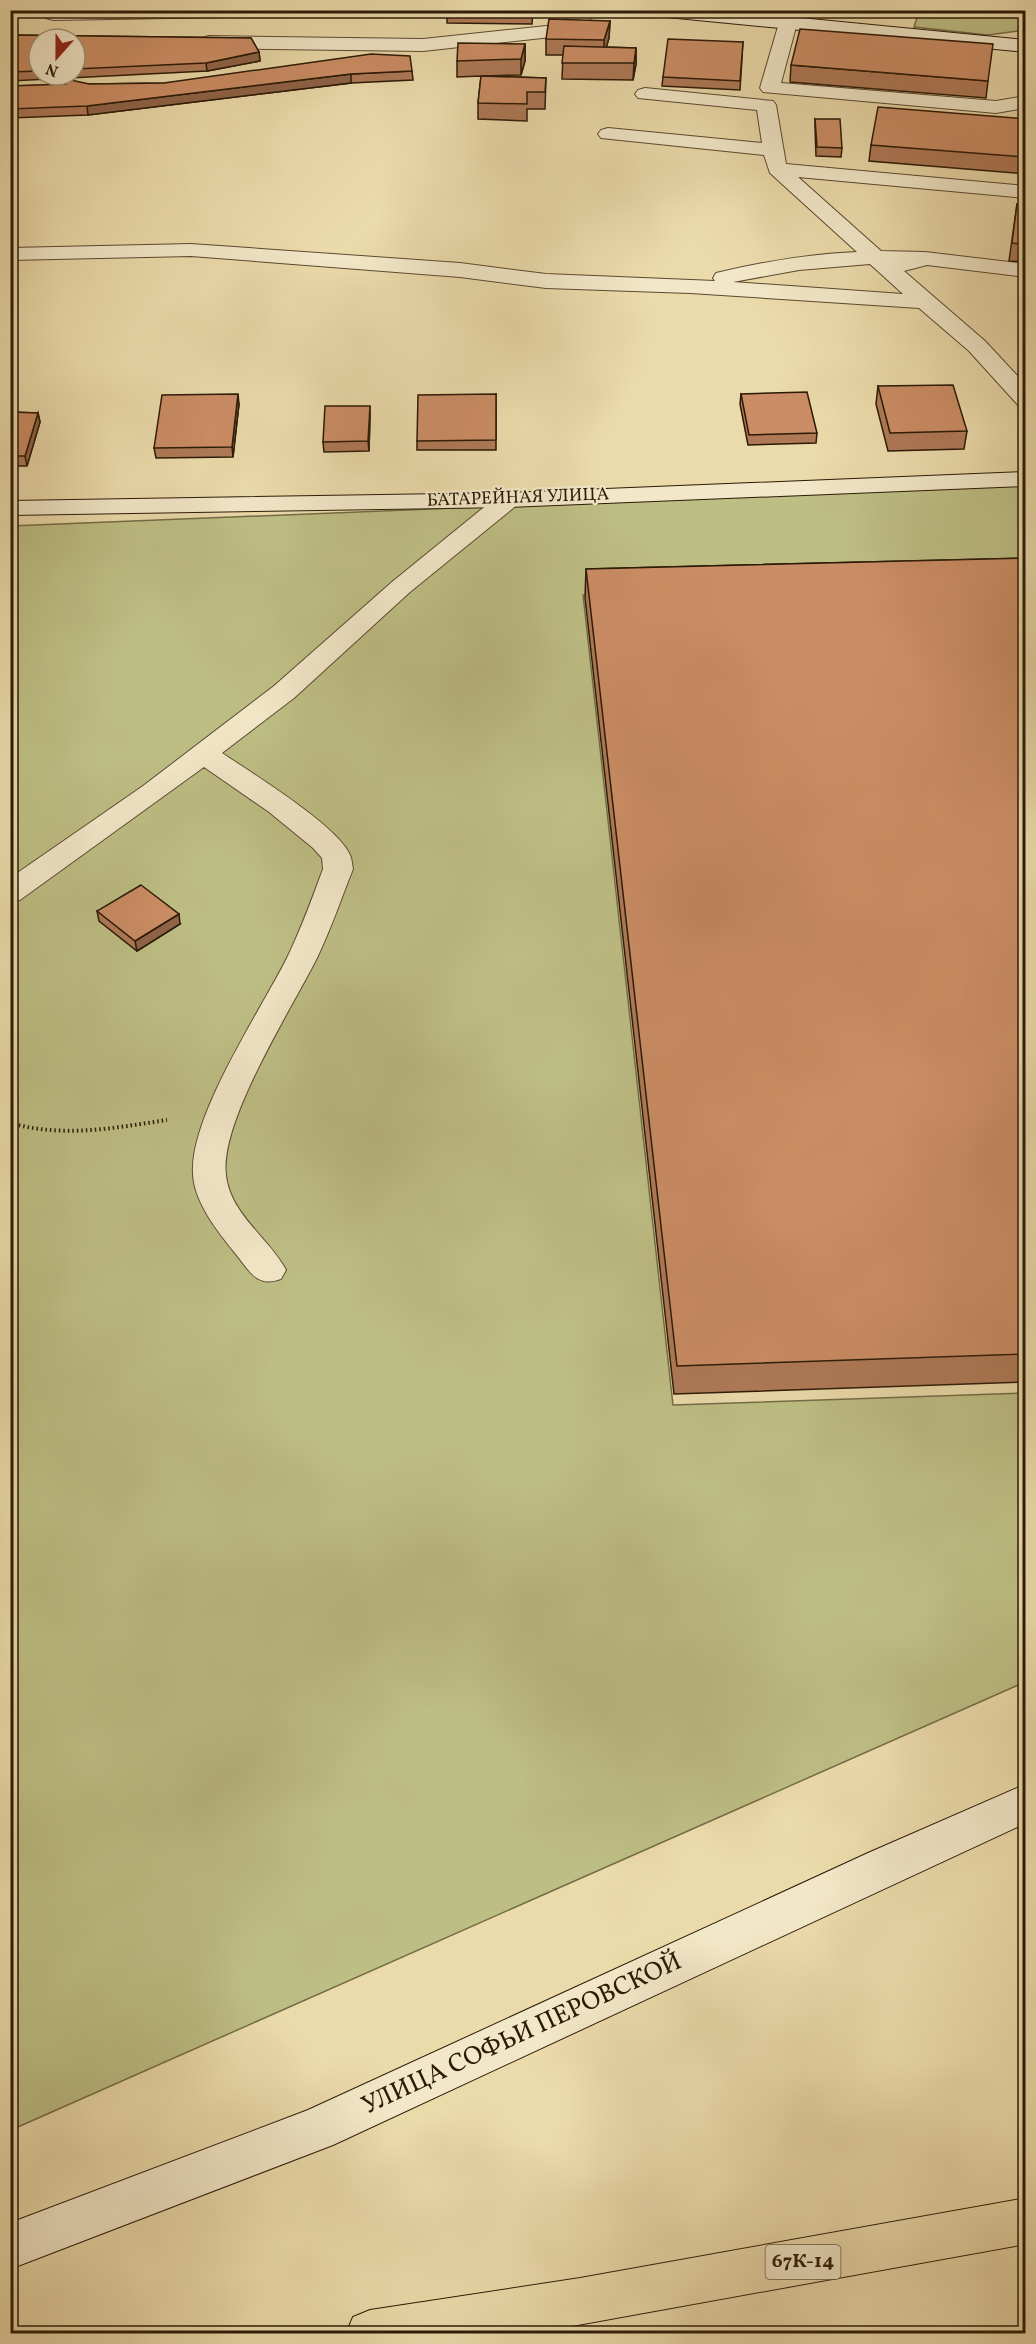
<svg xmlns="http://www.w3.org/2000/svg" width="1036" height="2344" font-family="Vollkorn,serif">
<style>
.green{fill:#bdbe84;stroke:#746c46;stroke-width:1.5}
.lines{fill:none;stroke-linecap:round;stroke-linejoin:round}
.lane-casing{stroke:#5b4a30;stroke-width:2}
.secondary-casing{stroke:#2b1a07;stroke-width:2}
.primary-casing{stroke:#2b1a07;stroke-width:2}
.path{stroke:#2b1a07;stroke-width:4;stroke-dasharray:1.5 3;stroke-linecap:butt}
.lane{fill:#f2e7c8;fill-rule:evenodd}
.secondary{fill:#f2e7c8;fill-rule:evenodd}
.primary{fill:#ebdaaa;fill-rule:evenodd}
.wall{fill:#af7957;stroke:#2b1a07;stroke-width:1.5;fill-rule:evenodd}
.shaded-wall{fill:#8e6347;stroke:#2b1a07;stroke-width:1.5}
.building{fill:#cb8d65;stroke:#2b1a07;stroke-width:1.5}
.labels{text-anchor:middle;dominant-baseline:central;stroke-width:4.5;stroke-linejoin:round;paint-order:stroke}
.far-street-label{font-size:18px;fill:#2b1a07;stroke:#f2e7c8}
.shield{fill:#f2e7c8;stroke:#675841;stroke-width:1.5}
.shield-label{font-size:20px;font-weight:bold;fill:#2b1a07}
.near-street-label{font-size:26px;fill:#2b1a07;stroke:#f2e7c8}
</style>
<rect width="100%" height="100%" fill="#ebdaaa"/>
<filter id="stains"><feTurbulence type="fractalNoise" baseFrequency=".00333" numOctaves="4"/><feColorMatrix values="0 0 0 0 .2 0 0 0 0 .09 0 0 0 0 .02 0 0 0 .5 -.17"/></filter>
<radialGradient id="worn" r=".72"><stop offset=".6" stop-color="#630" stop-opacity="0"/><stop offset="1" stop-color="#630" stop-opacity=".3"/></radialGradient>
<path class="green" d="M919,11h106v19l-37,5 -74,-8z
M1026,485l-1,98 -442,12 90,810 352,-12v289l-1014,448 -1,-1604z"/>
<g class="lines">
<defs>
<path id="lane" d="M44,10h244l-2,4 -7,2 -226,4 -7,-2z
M580,10h23l-35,24 -7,2 -138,15 -214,-3 -7,-2 -2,-4 2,-4 7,-2 214,3 133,-14z
M788,17l7,2 2,4 -16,60 215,18 30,-5v12l-30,5 -233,-21 -3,-4 19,-65 2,-4z
M645,88l128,13 3,4 10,59 240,22v12l-228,-21 83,74 44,1 101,12v13l-99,-12 -23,6 81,70 41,44v22l-8,-2 -49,-54 -50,-43 -229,-15 -144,-5 -86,-11 -269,-21 -181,4v-12l181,-4 269,19 86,11 169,7 -2,-3 3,-5c46,-11 93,-19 141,-21l-87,-79 -6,-18 -163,-17 -3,-4 3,-4 7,-2 154,15 -5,-33 -119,-12 -3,-4 3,-4zM870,264l33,30 -170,-12 66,-12z
M508,493l9,2 3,5 -3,5 -107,87 -116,106 -72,55c28,19 116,73 128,102 2,4 2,10 3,14 -12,30 -22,60 -36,89 -25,50 -98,164 -91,217 4,39 43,63 60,95l-5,9c-25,9 -31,-8 -46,-26 -17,-21 -41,-51 -42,-79 -4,-57 68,-164 94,-216 14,-29 25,-59 36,-89l-1,-11 -9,-10 -44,-36 -65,-45 -184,133 -10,3v-25l133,-92 131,-100 118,-104 107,-87z"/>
<path id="secondary" d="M647,10h72l307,30v12l-370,-36 -7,-2z
M1026,472v14l-518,21 -498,8v-14l498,-8z
M1026,1784v39l-693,322 -323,124v-46l298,-113 560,-257z"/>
<path id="primary" d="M1026,2198v46l-498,90h-182l7,-17 17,-7 210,-32z"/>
</defs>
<use href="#lane" class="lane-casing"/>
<use href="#secondary" class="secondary-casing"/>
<use href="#primary" class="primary-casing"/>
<path class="path" d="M10,1123c53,15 104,5 157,-3"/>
<use href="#lane" class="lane"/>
<use href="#secondary" class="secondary"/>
<use href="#primary" class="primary"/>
</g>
<path class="wall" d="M447,10h86l-1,14 -85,-1z
M834,10h70l-1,7z
M610,21l-1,17 -3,9 30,1v16l-3,16 -71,-1 1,-24h-17v-16z
M10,35l241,3 8,14 1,9 -53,10 -197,10zM39,39h36v36h-36z
M743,42l-3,48 -78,-4 1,-9z
M525,44v17l-4,14 -38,1 63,2 -1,31h-18v12l-49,-2v-16l3,-27 -24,1v-16z
M791,65l197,16 -2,17 -196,-16z
M412,71l1,9 -62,3 -263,32 -78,3v-32l79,-2 75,-1z
M815,119l27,29 -1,9 -25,-1 -1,-28z
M1026,119v55l-157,-13 2,-16z
M1017,204h9v58l-17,-1z
M878,386l89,45 -3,18 -76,2 -12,-47z
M496,394v56h-79v-9z
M741,394l76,39 -1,10 -68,2 -8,-41z
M239,404l-6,53 -77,1 -2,-10z
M10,412l28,1 2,9 -13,44h-17z
M370,415l-1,36 -45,1 -1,-10z
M1026,558v824l-352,12 -89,-796 1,-29z
M97,911l83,13 -43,27 -38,-30z"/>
<path class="shaded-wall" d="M610,21l-1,17 -5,18v-16z
M525,44v17l-4,14v-16z
M636,48v16l-3,16 1,-17z
M259,52l1,9 -53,10 -1,-8z
M351,74v9l-263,32 -1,-9z
M238,394l1,10 -6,53 -1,-10z
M370,406v9l-1,36 -1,-10z
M38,413l2,9 -13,44 -2,-10z
M179,914l1,10 -43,27 -2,-10z"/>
<path class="building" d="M549,19l61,2 -6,19 -58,-1z
M800,29l193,15 -5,37 -197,-16z
M10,35l241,3 8,14 -53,11 -131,6v-30h-36v32l-29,1z
M668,39l75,3 -3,39 -77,-4z
M458,43l67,1 -4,15 -64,2z
M564,46l72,2 -2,15h-72z
M371,54l39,2 2,15 -61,3 -264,32 -77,3v-23l56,-2v-5l23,5 75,-1z
M481,76l65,2 -1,14h-18v12l-49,-1z
M878,107l148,12v38l-155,-12z
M815,119h25l2,29 -25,-1z
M1017,204h9v41l-14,-2z
M953,385l14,46 -77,2 -12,-47z
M807,392l10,41 -68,2 -8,-41z
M238,394l-6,53 -78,1 8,-53z
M496,394v46l-79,1 1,-46z
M325,406h45l-2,35 -45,1z
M10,412l28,1 -13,43h-15z
M1026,558v796l-349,12 -91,-797z
M141,885l38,29 -44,27 -38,-30z"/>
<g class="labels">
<g class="far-street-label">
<text transform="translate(518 498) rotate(-2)">БАТАРЕЙНАЯ УЛИЦА</text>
</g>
<rect class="shield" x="765.5" y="2245" width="75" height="34" rx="4.5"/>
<g class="shield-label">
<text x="803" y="2262">67К-14</text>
</g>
<g class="near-street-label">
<text transform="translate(522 2034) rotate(-25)">УЛИЦА СОФЬИ ПЕРОВСКОЙ</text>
</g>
</g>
<rect width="1036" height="2344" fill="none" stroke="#ebdaaa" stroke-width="36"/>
<rect x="12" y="12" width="1012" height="2320" fill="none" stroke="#2b1a07" stroke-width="3"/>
<rect x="18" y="18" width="1000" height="2308" fill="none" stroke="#2b1a07" stroke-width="1.5"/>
<g transform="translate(57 57) rotate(201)"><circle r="28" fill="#f2e7c8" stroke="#a2957b" stroke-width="1.5"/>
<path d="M0-4.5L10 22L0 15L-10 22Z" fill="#8f2418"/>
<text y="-9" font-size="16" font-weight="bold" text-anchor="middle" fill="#2b1a07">N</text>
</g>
<rect width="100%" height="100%" filter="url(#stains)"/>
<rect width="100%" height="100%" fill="url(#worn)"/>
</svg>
